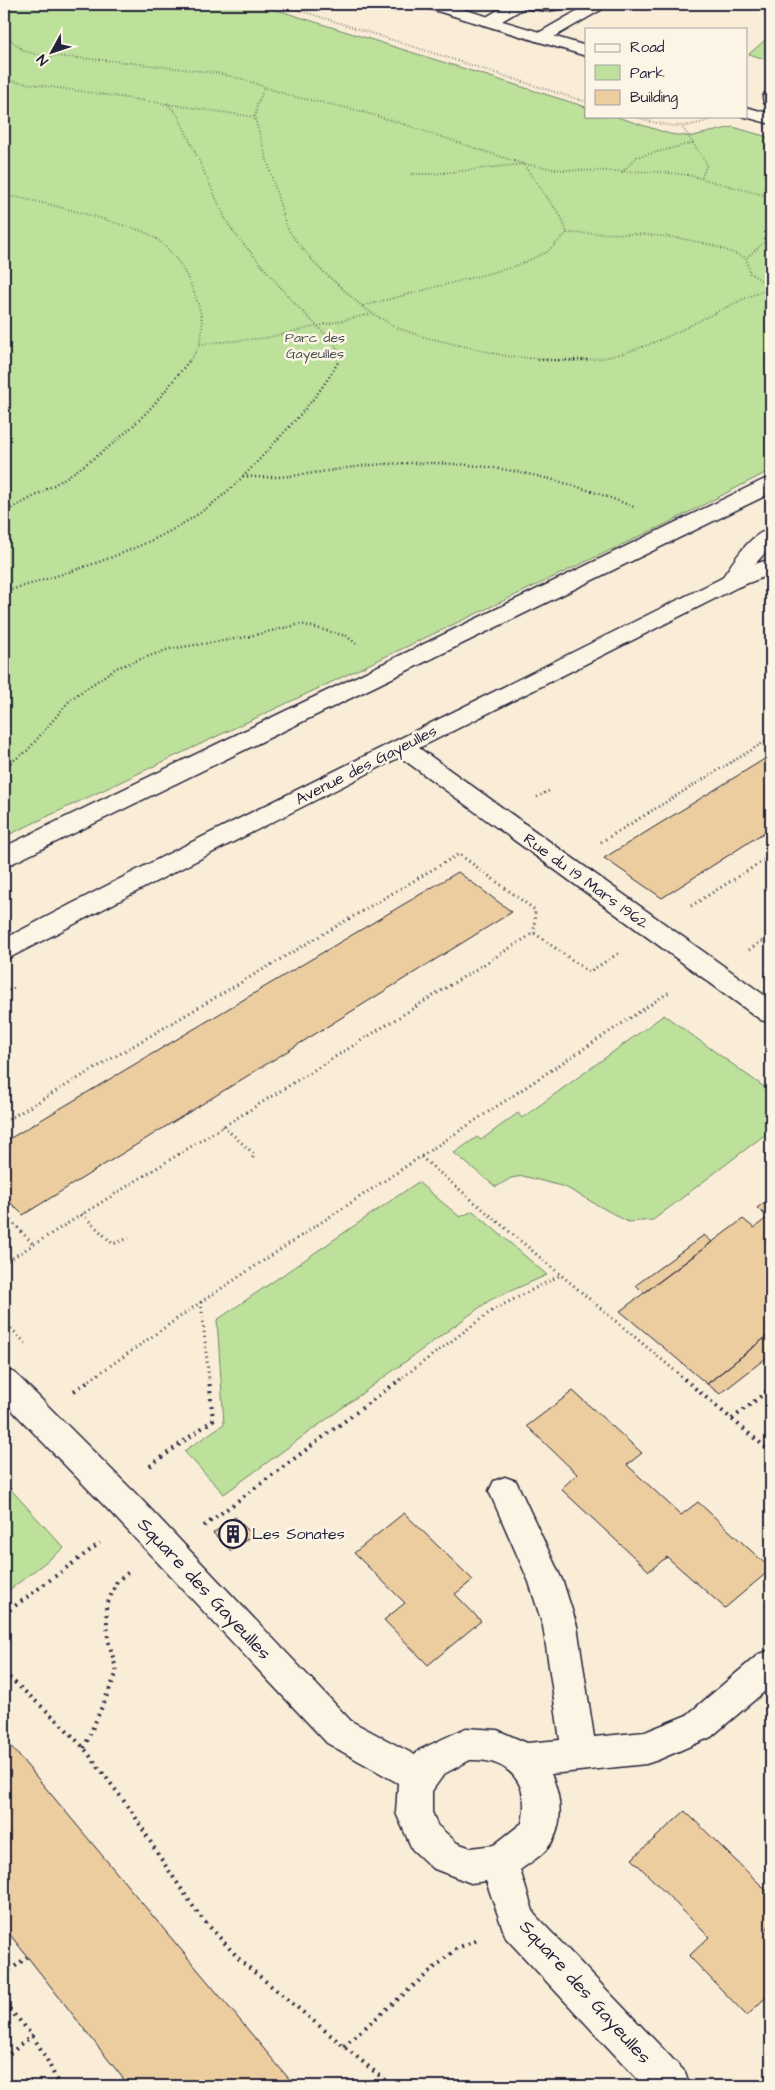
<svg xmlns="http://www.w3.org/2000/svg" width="775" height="2090" font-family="'Architects Daughter',sans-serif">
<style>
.green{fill:#bde19b;stroke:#70826b}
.building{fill:#eccd9f;stroke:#22223b}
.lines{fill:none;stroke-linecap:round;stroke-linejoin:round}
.minor-casing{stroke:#22223b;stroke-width:3}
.major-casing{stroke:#22223b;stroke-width:3}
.path-far3{stroke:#22223b;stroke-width:2;stroke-dasharray:0.5 2.5;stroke-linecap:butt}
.path-far2{stroke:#22223b;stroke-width:2.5;stroke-dasharray:1 3;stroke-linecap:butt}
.path-far1{stroke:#22223b;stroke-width:3;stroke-dasharray:1 4;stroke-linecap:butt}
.path{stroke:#22223b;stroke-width:4;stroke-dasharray:2 5;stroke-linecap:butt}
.minor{fill:#fcf5e5;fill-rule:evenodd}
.major{fill:#fcf5e5;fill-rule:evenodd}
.labels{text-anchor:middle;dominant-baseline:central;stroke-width:5;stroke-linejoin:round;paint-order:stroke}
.far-park-label{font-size:14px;fill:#495253;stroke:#fcf5e5}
.street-label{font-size:16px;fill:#22223b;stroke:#fcf5e5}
.poi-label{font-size:16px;fill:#22223b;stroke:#fcf5e5;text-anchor:start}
.near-street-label{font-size:19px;fill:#22223b;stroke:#fcf5e5}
</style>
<rect width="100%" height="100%" fill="#f9edd7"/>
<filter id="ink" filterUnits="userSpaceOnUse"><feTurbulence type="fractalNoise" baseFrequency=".02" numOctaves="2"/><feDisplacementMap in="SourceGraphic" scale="10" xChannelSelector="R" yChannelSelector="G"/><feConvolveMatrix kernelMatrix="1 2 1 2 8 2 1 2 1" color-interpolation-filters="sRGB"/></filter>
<g filter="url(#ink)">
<path class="green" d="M4,4h254l328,103v9h28l56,18 15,2h8l40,-9 38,11v332l-101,52 -666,315z
M771,35v26l-22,-7z
M664,1015l107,77v38l-118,90 -25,2 -63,-35 -42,-11 -12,2 -15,9 -42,-34 23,-16 4,3 37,-27 4,5z
M418,1182l42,35 13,-6 74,64 -57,25 -266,194 -40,-43 40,-27 -7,-104z
M4,1482l60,66 -60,46z"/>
<path class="building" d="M771,755v73l-109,70 -58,-40z
M458,872l54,40 -489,303 -19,-19v-54z
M771,1197v136l-64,51 -87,-73 123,-92 11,9 14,-11 -11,-9z
M704,1235l8,7 -68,51 -8,-8z
M771,1333v21l-51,40 -13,-10z
M573,1391l69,62 -15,12 54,50 17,-13 73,67 -46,39 -58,-51 -18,14 -88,-82 16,-15 -50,-48z
M404,1513l69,67 -18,14 26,27 -53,44 -44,-45 21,-17 -51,-50z
M235,1517l18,18 -22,16 -18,-18z
M4,1738l291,348h-166l-125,-159z
M685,1811l86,84v29l-4,4 4,4v60l-24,24 -58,-60 20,-19 -77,-78z"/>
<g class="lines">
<defs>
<path id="minor" d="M508,4h65l-2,3 -24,4 -23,-3 -29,17h-12l-2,-3 2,-3z
M589,4h19l-2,3 -59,34h-12l-2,-3 2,-3z
M771,92v12l-7,-1 -1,-6 2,-4z
M771,479v14l-758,370 -9,2v-18l759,-367z
M771,529v17l-16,18 16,-5v15l-33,13 -319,161 352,252v23l-10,-3 -361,-263 -220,112 -167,87 -9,3v-20l158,-82 560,-279c12,-17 28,-45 49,-49z
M4,1369l11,4 126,126 210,222 64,34 4,-5 47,-22 31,2 30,13 33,-3 -17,-114 -14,-44 -40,-91 5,-10 11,-4 11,4 47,101 14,44 17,111 51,-5 42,-17 72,-61 12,-4v36l-60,51 -53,23 -12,4 -95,10c11,24 14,56 -6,77 -7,7 -17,13 -25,19l14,44 151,158 5,14h-46l-138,-148 -20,-57 -15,2 -39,-15 -20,-19 -16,-36 2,-30 -71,-40 -210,-224 -113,-117zM470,1760c39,-2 61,24 52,63l-28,22 -23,3 -14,-5 -20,-18 -5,-13v-21l12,-17z"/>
<path id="major" d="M422,4h24l140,42v10l-162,-49z
M746,107l25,7v10l-29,-8h4z"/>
</defs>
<use href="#minor" class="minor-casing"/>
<use href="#major" class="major-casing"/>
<path class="path-far3" d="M280,4l306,98
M369,4l27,8
M4,34l20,17 16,4 75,6 102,12 25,6 49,17 61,13 45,13 126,42 40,6 98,2 27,3 83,22
M4,80l251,37
M264,88l-7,17 -2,14 31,106 7,12 24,29 47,42 33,20 27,9 82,19 60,5
M167,103l11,12 48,105 9,14 59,69 41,41 5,15 -1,2
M633,116c31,10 51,16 82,1
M683,128l24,36 -6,15
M622,172l15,-15 56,-14
M4,195c39,7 77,17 115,29 12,4 25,6 36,14 21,15 34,39 42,63 8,24 8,40 -8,60
M567,233c43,1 89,-1 131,9 17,3 32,10 48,16
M771,237l-25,21 4,15 21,14
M363,306l150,-39 34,-15 20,-19 -5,-15 -39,-54 -90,10h-22
M200,344l65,-6 106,-24
M569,361c21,-1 41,-3 61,-10 49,-15 92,-46 141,-63"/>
<path class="path-far2" d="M538,360h51
M243,476c43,5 86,-7 129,-11 94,-8 177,7 264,43
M4,512c51,-25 98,-55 139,-96 17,-17 31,-37 47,-56
M4,592c71,-22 148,-42 208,-88 25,-19 46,-43 67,-66 23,-25 45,-49 60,-78
M4,767l23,-16 44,-52 45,-31 53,-19 72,-11 60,-14 45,12 11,8
M537,797l12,-6
M648,813l123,-75"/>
<path class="path-far1" d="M601,842l49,-30
M691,906l80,-50
M749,950l22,-15
M4,993l10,-5
M4,1122l455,-268 76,56 -1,23
M223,1126l31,28 -2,6
M421,1157l140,118
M4,1213l29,31
M82,1214l31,30 16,-6
M4,1263l530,-330 55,39 30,-19
M201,1302l8,78
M4,1321l22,23
M90,1380l111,-78 470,-311
M399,1380l94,-70 68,-35 125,105"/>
<path class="path" d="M684,1379l87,73
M74,1391l17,-12
M732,1419l39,-31
M150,1466l63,-46 -4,-41
M204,1526l197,-147
M4,1614l96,-71
M4,1673l54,48 26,27 49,65 26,43 40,59 42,46 151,125
M84,1748l33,-76 -9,-33 -2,-32 11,-26 12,-9
M4,1975l23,-18
M4,2005c26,23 42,49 55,81
M344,2046l113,-98 21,-8
M4,2058l29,-23"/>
<use href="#minor" class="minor"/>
<use href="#major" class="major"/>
</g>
</g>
<defs>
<symbol id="building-ring" viewBox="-11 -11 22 22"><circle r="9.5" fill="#fcf5e5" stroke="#22223b" stroke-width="1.5"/><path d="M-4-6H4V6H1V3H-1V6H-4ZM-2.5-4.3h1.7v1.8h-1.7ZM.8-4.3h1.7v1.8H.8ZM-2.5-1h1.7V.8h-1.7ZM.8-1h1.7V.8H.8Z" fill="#22223b"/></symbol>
</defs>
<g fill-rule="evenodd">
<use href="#building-ring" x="217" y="1518" width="32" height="32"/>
</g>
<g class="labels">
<g class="far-park-label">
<text x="315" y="338">Parc des<tspan x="315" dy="16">Gayeulles</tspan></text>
</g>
<g class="street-label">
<text transform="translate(366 765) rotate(-27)">Avenue des Gayeulles</text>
<text transform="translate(586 881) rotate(36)">Rue du 19 Mars 1962</text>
</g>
<g class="poi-label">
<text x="252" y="1534">Les Sonates</text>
</g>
<g class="near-street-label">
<text transform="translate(204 1589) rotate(47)">Square des Gayeulles</text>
<text transform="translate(585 1992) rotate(48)">Square des Gayeulles</text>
</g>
</g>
<rect width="775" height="2090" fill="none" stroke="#fcf5e5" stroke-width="20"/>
<rect x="10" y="10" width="755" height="2070" fill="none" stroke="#22223b" stroke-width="2" filter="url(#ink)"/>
<rect x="585" y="28" width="162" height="90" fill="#fcf5e5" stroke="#a5a1a1"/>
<rect x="595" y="44" width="25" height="8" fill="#fcf5e5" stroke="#a5a1a1"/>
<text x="630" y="52" font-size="15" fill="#22223b">Road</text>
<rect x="595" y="65" width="25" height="15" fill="#bde19b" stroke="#a5a1a1"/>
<text x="630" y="78" font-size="15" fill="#22223b">Park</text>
<rect x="595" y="90" width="25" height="15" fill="#eccd9f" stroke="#a5a1a1"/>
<text x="630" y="102" font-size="15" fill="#22223b">Building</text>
<g transform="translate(52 52) rotate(230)" stroke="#fcf5e5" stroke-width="4" paint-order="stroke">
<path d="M0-4L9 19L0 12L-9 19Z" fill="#22223b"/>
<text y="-8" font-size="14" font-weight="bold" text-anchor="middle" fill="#22223b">N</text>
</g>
</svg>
